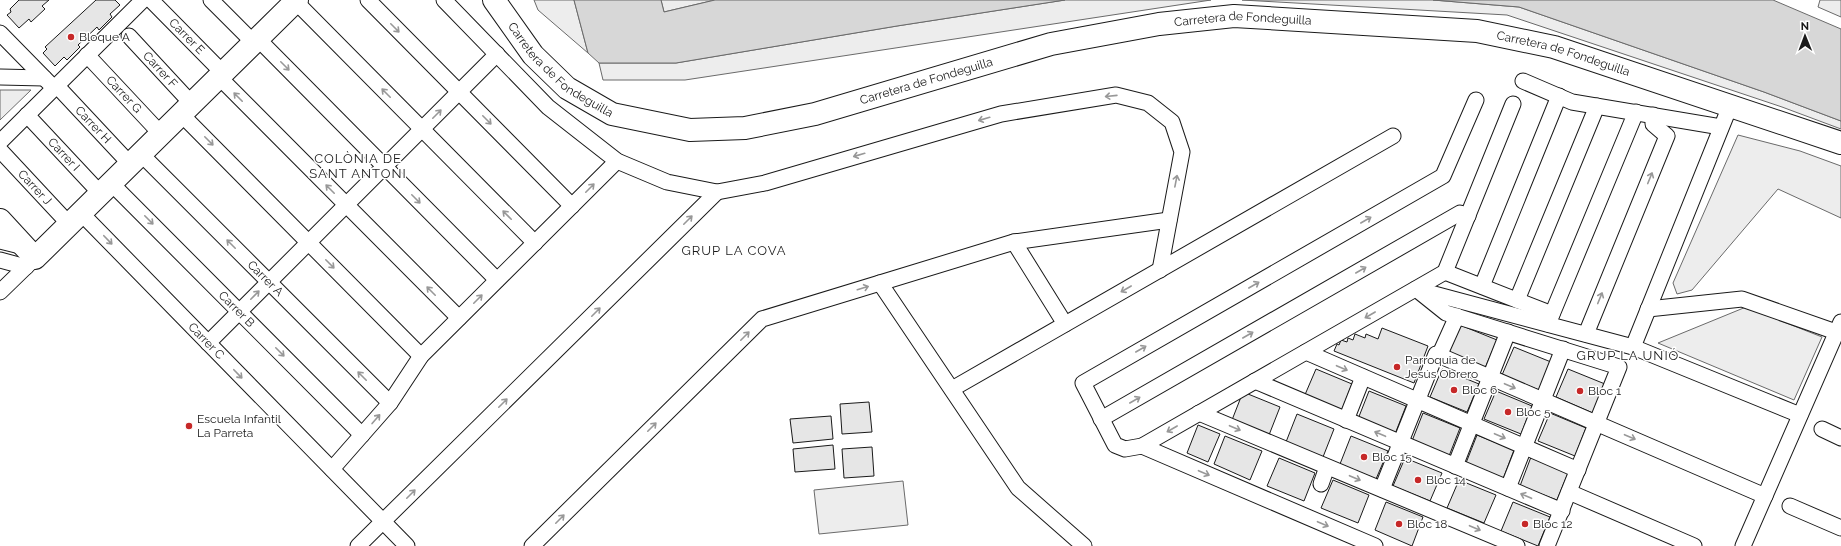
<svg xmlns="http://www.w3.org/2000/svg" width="1841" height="546" font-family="Raleway,sans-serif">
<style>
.green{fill:#ededed;stroke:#6a6a6a}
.water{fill:#d7d7d7;stroke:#6a6a6a}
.building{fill:#e6e6e6;stroke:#1a1a1a}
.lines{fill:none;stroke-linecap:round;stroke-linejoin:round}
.street-casing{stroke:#1a1a1a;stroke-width:17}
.secondary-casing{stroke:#1a1a1a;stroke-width:24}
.street{stroke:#fff;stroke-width:15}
.secondary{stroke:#fff;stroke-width:22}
.oneway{stroke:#989898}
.poi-dot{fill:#c62828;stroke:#fff;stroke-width:1.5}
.labels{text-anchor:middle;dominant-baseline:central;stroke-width:3;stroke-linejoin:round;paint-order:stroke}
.street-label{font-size:12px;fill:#1a1a1a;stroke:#fff}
.poi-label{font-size:12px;fill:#1a1a1a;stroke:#fff;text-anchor:start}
.neighbourhood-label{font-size:13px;letter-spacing:1px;fill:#1a1a1a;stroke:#fff}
</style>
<rect width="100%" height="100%" fill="#fff"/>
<path class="green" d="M534,0h40l14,53 -50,-43z
M661,0h54l-51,12z
M1065,0h146l-526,80h-82l-4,-17h77l221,-37z
M1242,0h191l86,7 245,85 77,29v8l-59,-22 -275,-92z
M1820,0h21v17l-23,-10z
M0,90h31l-31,30z
M1738,135l62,16 41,15v52l-63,-29 -86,101 -15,4 -4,-11z
M1746,307l76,30 -28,63 -136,-57z
M903,481l5,44 -89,9 -5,-44z"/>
<path class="water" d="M574,0h87l3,12 51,-12h350l-168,26 -221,37h-77l-11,-10z
M1433,0h340l68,29v92l-77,-29 -245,-85z"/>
<path class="building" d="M19,0h30l-7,6 3,3 -14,13 -2,-3 -10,9 -12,-13 4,-3 -1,-3z
M96,0h19l5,5 -10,9 2,3 -13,13 -2,-3 -19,18 2,2 -13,13 -3,-3 -9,9 -12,-13 4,-4 -2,-2z
M1460,325l37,15 -12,28 -37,-15z
M1382,328l46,18 -14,37 -80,-32 3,-7 2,1 2,-5 6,2 1,-4 5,2 2,-6 10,4 1,-4 12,5z
M1514,347l37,15 -12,28 -37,-15z
M1316,369l36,15 -11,28 -37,-15z
M1442,369l37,15 -12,28 -37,-15z
M1568,369l37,15 -12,29 -37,-16z
M1369,391l37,15 -11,28 -37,-15z
M1496,391l36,15 -11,28 -37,-15z
M1248,394l32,13 -11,28 -37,-15 9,-23z
M869,402l3,30 -30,2 -2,-30z
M1423,413l37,15 -11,28 -37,-15z
M1550,413l36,15 -11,28 -37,-15z
M1297,414l37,15 -11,28 -37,-15z
M831,416l2,23 -40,4 -3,-24z
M1198,425l22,9 -12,28 -21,-9z
M1477,435l37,15 -11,29 -37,-16z
M1225,436l37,15 -12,29 -36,-16z
M1351,436l37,15 -12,28 -36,-15z
M833,445l2,24 -40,3 -2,-23z
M872,447l2,29 -30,2 -2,-29z
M1531,457l37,16 -11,27 -37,-14z
M1279,458l36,15 -11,28 -37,-15z
M1405,458l37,15 -12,28 -37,-15z
M1333,480l36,15 -11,28 -37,-15z
M1459,480l37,15 -12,28 -37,-15z
M1386,502l37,15 -11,29 -37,-16z
M1513,502l37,15 -12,29 -37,-15z"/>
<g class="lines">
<defs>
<g id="street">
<path id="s1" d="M151,0l72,73"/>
<path d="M211,0l43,43"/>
<path d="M368,0l204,206"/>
<path d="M444,0l104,107 69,54 50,21 50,10 48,-9 236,-69 115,-19 32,8 24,19 10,30 -22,118"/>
<path d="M296,2l239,241"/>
<path d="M0,33l54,55"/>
<path id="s2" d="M129,36l63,68"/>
<path d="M258,39l239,241"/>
<path id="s3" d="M87,55l74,79"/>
<path d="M0,77l44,1"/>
<path d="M219,77l240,241"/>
<path d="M1523,81l49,21 149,25"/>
<path id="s4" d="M57,86l73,78"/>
<path d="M1476,100l-33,76 -360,207 32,62 10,4 17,-3 303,-174 68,-168"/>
<path d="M181,114l240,242"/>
<path id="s5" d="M27,115l73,78"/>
<path d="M0,142l143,-142"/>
<path id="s6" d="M0,150l69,74"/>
<path id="s7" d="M141,154l249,249"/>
<path id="s8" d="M111,183l251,252"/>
<path id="s9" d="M81,213l326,333"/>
<path d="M0,241l24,6"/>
<path d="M1014,242l51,82"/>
<path d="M0,260l26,7"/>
<path d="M1445,272l107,42"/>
<path d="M880,283l138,205 66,58"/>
<path d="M1482,286l77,-190"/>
<path d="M1416,289l30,24 173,54 -72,179"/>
<path d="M1423,291l210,56 167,68"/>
<path d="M0,292l35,-34"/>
<path d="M1517,300l80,-194"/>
<path d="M1648,309l94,-10 94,33"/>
<path d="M1548,324l88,-212"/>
<path d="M1586,334l81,-198 -14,-12v-9"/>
<path d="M208,343l289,-289"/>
<path d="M1633,347l97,-241"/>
<path d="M1306,352l272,118"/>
<path d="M1439,356l18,-40"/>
<path d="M1255,381l307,130"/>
<path d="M952,389l441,-253"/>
<path d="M1199,413l318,133"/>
<path d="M1101,419l359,-206 8,3"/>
<path d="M1346,420l17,-43"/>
<path d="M1822,429l19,9"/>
<path d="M1142,446l233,100"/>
<path d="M1455,466l53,-134"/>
<path d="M332,469l58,-66 31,-47 196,-195"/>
<path d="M1321,484l6,-17"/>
<path d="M1508,488l55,-139"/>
<path d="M1382,489l54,-135 329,142"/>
<path d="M1569,492l125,54"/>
<path d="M1790,506l51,22"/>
<path d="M358,546l359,-354"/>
<path d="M532,546l230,-227 252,-77 155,-22"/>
<path d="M1743,546l98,-224"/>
</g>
<g id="secondary">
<path id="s10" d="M494,0l39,55 34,33 45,26 78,16 55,-2 70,-14 236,-70 108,-20 75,-8 243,15 77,16 287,96"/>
<path d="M0,220l35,38 262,-258"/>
</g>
</defs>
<use href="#street" class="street-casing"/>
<use href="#secondary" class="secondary-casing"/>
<use href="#street" class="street"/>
<use href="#secondary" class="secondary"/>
</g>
<defs><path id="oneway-shaft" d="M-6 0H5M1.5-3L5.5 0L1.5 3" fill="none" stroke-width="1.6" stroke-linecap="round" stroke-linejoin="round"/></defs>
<g class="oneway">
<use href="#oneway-shaft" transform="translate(395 28) rotate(45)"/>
<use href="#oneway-shaft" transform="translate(285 66) rotate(45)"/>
<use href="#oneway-shaft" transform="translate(386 93) rotate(-135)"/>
<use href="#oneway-shaft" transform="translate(1111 96) rotate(174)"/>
<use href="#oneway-shaft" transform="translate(238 97) rotate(-135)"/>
<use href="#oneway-shaft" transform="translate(437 114) rotate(-45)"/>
<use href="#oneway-shaft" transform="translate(984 119) rotate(164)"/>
<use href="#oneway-shaft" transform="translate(487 120) rotate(45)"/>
<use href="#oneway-shaft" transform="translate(209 141) rotate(45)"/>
<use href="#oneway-shaft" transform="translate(859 155) rotate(164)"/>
<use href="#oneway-shaft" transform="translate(1650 178) rotate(-68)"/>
<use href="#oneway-shaft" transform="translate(1176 181) rotate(-79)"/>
<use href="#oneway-shaft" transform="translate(590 188) rotate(-45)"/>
<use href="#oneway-shaft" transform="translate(330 189) rotate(-135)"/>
<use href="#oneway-shaft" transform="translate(416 199) rotate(45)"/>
<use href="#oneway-shaft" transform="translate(507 215) rotate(-135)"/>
<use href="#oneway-shaft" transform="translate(149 220) rotate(45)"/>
<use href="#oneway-shaft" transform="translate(688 220) rotate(-45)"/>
<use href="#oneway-shaft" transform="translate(1366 220) rotate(-30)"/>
<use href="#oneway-shaft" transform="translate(108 240) rotate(46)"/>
<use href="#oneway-shaft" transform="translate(231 244) rotate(-135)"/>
<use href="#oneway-shaft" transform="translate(330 264) rotate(45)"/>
<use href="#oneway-shaft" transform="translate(1361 270) rotate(-30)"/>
<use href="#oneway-shaft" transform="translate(1254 285) rotate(-30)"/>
<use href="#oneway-shaft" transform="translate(863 288) rotate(-17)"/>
<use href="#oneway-shaft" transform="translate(1126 289) rotate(150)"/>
<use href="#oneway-shaft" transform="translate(431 291) rotate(-135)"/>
<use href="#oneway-shaft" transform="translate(255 295) rotate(-45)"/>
<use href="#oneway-shaft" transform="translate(1600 298) rotate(-68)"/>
<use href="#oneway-shaft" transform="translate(478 299) rotate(-45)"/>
<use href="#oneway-shaft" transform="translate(596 312) rotate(-45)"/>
<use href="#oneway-shaft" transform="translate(1370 315) rotate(150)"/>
<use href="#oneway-shaft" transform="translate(1248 335) rotate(-30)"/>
<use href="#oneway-shaft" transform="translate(745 336) rotate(-45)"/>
<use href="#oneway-shaft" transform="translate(1141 349) rotate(-30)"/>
<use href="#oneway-shaft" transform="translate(280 352) rotate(45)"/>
<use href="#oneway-shaft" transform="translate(1342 368) rotate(23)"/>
<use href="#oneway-shaft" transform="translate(238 374) rotate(46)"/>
<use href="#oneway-shaft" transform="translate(362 376) rotate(-135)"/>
<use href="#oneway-shaft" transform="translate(1510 386) rotate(23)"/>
<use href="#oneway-shaft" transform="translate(1135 400) rotate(-30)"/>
<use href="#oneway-shaft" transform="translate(503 403) rotate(-45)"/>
<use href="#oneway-shaft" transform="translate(376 419) rotate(-49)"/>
<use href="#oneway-shaft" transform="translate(652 427) rotate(-45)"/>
<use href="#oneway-shaft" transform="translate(1235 428) rotate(23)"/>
<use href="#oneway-shaft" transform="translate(1172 429) rotate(150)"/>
<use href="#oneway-shaft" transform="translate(1380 434) rotate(-157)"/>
<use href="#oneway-shaft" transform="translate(1500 436) rotate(23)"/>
<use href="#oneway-shaft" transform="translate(1630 437) rotate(23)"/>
<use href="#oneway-shaft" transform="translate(1204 473) rotate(23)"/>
<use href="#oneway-shaft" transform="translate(1355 478) rotate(23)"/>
<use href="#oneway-shaft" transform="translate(411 494) rotate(-45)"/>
<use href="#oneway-shaft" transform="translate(1526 496) rotate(-157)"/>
<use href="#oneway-shaft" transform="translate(560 519) rotate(-45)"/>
<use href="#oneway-shaft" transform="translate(1323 524) rotate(23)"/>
<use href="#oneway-shaft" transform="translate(1475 528) rotate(23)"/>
</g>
<g class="poi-dot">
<circle cx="71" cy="37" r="4"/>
<circle cx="1397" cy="367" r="4"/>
<circle cx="1454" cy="390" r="4"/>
<circle cx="1580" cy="391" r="4"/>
<circle cx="1508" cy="412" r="4"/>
<circle cx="189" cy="426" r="4"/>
<circle cx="1364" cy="457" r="4"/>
<circle cx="1418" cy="480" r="4"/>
<circle cx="1399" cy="524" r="4"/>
<circle cx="1525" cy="524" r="4"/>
</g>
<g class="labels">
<g class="street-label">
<text stroke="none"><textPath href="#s10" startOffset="813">Carretera de Fondeguilla</textPath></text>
<text stroke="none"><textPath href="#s1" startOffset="51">Carrer E</textPath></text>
<text stroke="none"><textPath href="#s10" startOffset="1137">Carretera de Fondeguilla</textPath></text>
<text stroke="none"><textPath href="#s10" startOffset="98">Carretera de Fondeguilla</textPath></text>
<text stroke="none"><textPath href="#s2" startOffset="46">Carrer F</textPath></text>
<text stroke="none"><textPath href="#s10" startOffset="489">Carretera de Fondeguilla</textPath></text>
<text stroke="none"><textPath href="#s3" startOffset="54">Carrer G</textPath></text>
<text stroke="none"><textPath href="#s4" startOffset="53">Carrer H</textPath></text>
<text stroke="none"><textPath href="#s5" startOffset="54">Carrer I</textPath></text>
<text stroke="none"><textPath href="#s6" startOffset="51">Carrer J</textPath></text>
<text stroke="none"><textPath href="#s7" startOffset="176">Carrer A</textPath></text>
<text stroke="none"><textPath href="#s8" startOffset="178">Carrer B</textPath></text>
<text stroke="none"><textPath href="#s9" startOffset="179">Carrer C</textPath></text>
</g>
<g class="poi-label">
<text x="79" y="37">Bloque A</text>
<text x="1405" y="360">Parroquia de<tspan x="1405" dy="14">Jesús Obrero</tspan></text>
<text x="1462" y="390">Bloc 6</text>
<text x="1588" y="391">Bloc 1</text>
<text x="1516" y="412">Bloc 5</text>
<text x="197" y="419">Escuela Infantil<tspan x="197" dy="14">La Parreta</tspan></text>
<text x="1372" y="457">Bloc 15</text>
<text x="1426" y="480">Bloc 14</text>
<text x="1407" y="524">Bloc 18</text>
<text x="1533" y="524">Bloc 12</text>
</g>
<g class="neighbourhood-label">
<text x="358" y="158">COLÒNIA DE<tspan x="358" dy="15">SANT ANTONI</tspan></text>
<text x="734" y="250">GRUP LA COVA</text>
<text x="1628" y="355">GRUP LA UNIÓ</text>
</g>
</g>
<g transform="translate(1805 36) rotate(359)" stroke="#ffffff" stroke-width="3" paint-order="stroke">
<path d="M0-3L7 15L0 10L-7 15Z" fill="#1a1a1a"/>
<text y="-6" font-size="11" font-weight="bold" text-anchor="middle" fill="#1a1a1a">N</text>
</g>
</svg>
